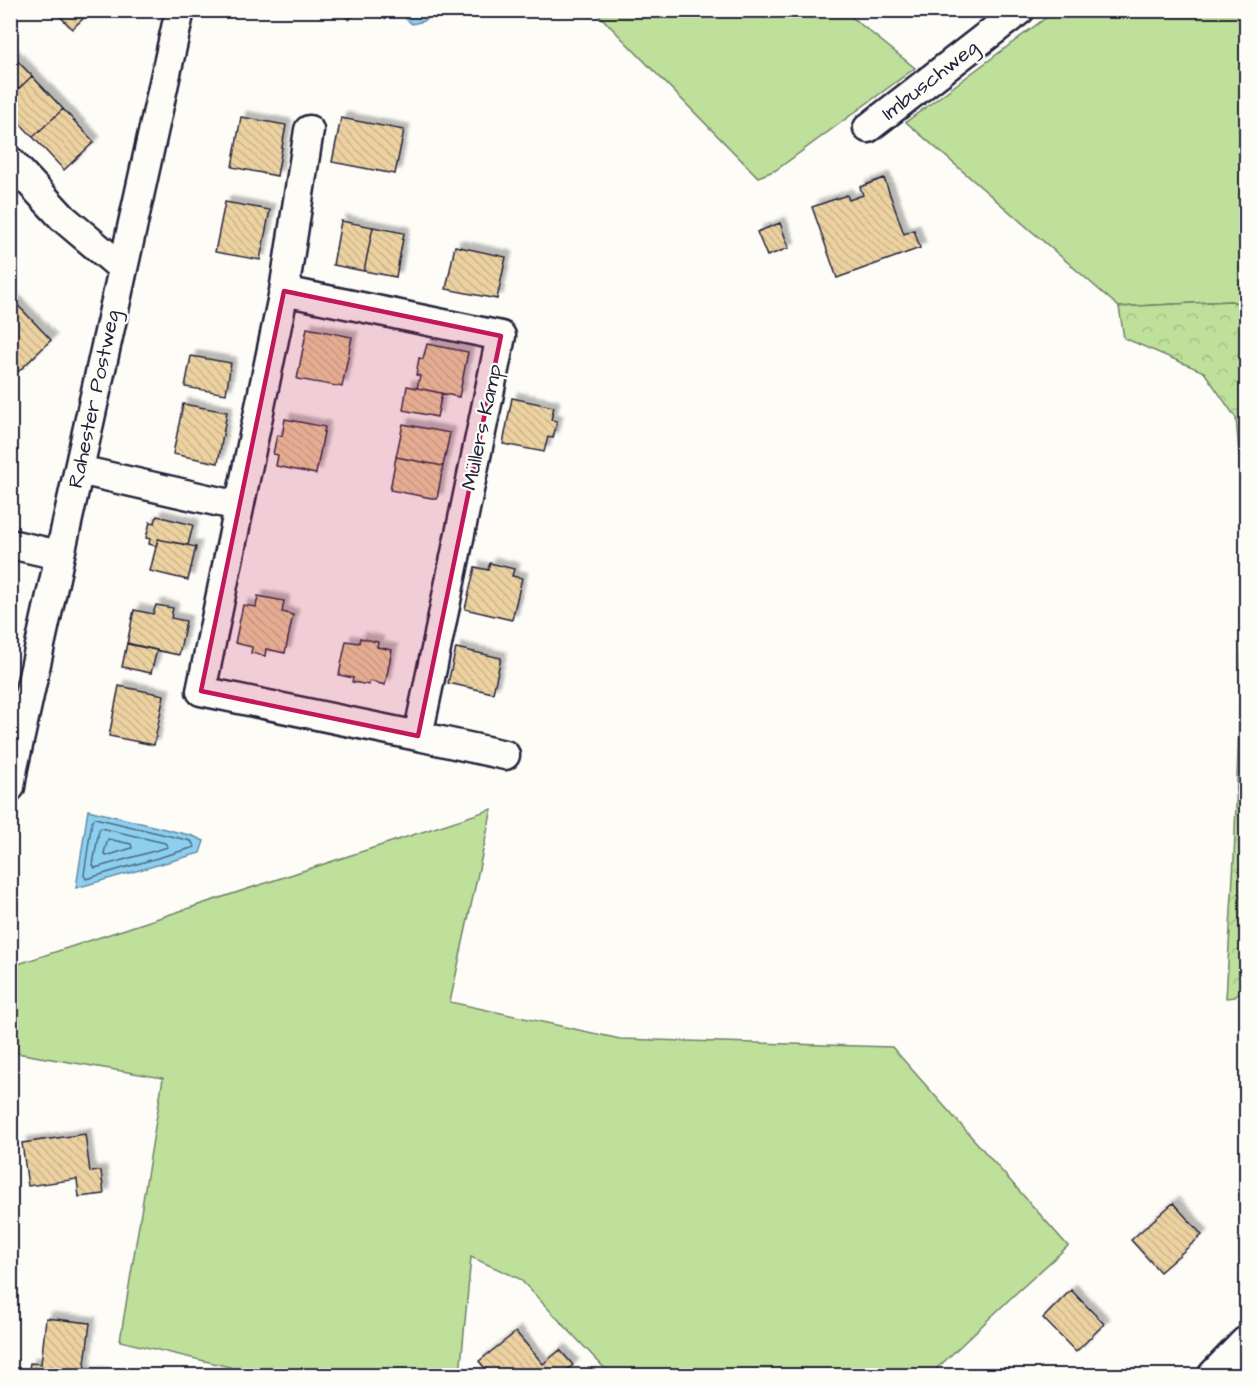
<svg xmlns="http://www.w3.org/2000/svg" width="1257" height="1386" font-family="'Architects Daughter',sans-serif">
<style>
.grass{fill:#bee09a;stroke:#70816a;stroke-width:1.5}
.forest{fill:url(#forest-crowns);stroke:#70816a;stroke-width:1.5}
.water{fill:#8dd0ee;stroke:#628aa6;stroke-width:1.5}
.lines{fill:none;stroke-linecap:round;stroke-linejoin:round}
.shore{stroke:#4d6883;stroke-width:1.5}
.building{fill:url(#building-back-hatch);stroke:#22223b;stroke-width:1.5;filter:url(#shadow)}
.street-casing{stroke:#22223b;stroke-width:33}
.secondary-casing{stroke:#22223b;stroke-width:38}
.street{stroke:#fdfcf7;stroke-width:28}
.secondary{stroke:#fdfcf7;stroke-width:33}
.marked{fill:#c2185b;fill-opacity:0.2;stroke:#c2185b;stroke-width:4.5;stroke-linejoin:round}
.labels{text-anchor:middle;dominant-baseline:central;stroke-width:4.5;stroke-linejoin:round;paint-order:stroke}
.street-label{font-size:21px;fill:#22223b;stroke:#fdfcf7}
</style>
<defs>
<pattern id="forest-crowns" width="20" height="18" patternUnits="userSpaceOnUse" patternTransform="scale(1.5)"><rect width="20" height="18" fill="#bee09a"/><path d="M2 6a3 3 0 1 1 6 0M12 15a3 3 0 1 1 6 0" fill="none" stroke="#a3c086"/></pattern>
<pattern id="building-back-hatch" width="6" height="6" patternUnits="userSpaceOnUse" patternTransform="scale(1.5)"><rect width="6" height="6" fill="#edd2a1"/><path d="M-1 5l2 2M0 0l6 6M5-1l2 2" fill="none" stroke="#cbb48c"/></pattern>
<filter id="shadow"><feDropShadow dx="5.5" dy="-5.5" stdDeviation="1.5" flood-color="#0004"/></filter>
</defs>
<rect width="100%" height="100%" fill="#fdfcf7"/>
<filter id="ink" filterUnits="userSpaceOnUse"><feTurbulence type="fractalNoise" baseFrequency=".0167" numOctaves="2"/><feDisplacementMap in="SourceGraphic" scale="12" xChannelSelector="R" yChannelSelector="G"/><feConvolveMatrix kernelMatrix="1 2 1 2 8 2 1 2 1" color-interpolation-filters="sRGB"/></filter>
<g filter="url(#ink)">
<path class="grass" d="M595,11h249l71,57 -139,102 -18,7z
M1055,11h191v295l-15,-5 -112,6 -213,-185z
M492,809l-42,193 170,37 272,8 176,199 -54,49 -84,80h-319l-91,-96 -49,-22 -11,118h-231l1,-8 -110,-26 43,-263 -152,-26v-37l7,-51z"/>
<path class="forest" d="M1231,301l15,5v679l-11,12 -9,1 8,-139 12,-325 -10,-116 -32,-46 -80,-34 -5,-31z"/>
<path class="water" d="M397,11h38l-11,10 -12,3z
M88,810l105,26 11,5 -4,12 -124,35z"/>
<g class="lines">
<path class="shore" d="M95,818l96,23 4,6 -109,32 -2,-4 8,-54z
M101,828l64,15 3,4 -73,21 -2,-3 6,-35z
M108,839l23,5 1,4 -26,8 -2,-3z"/>
</g>
<path class="building" d="M54,10h38l-20,19z
M338,10h20l-9,10z
M10,53l22,23 -22,21z
M32,76l31,33 -30,28 -23,-24v-16z
M63,109l31,33 -30,28 -31,-33z
M241,117l45,8 -9,51 -45,-9z
M341,118l63,12 -9,44 -63,-12z
M884,178l20,56 10,-4 6,18 -83,30 -25,-71 35,-12 2,5 14,-5 -3,-8z
M225,202l45,8 -10,50 -45,-8z
M341,221l32,6 -9,44 -31,-6z
M780,223l9,25 -22,8 -10,-24z
M373,227l31,6 -8,44 -32,-6z
M455,246l51,11 -9,42 -51,-10z
M10,297l41,43 -34,33 -7,-6z
M307,328l45,9 -10,50 -45,-8z
M427,344l41,8 -9,45 -42,-9 3,-12 -4,-1 3,-17 4,1z
M191,356l40,7 -5,31 -41,-7z
M407,386l35,7 -5,24 -34,-7z
M512,398l42,9 -3,13 6,1 -4,17 -5,-1 -4,15 -41,-8z
M183,404l44,8 -9,51 -45,-9z
M285,419l40,8 -9,47 -40,-8 2,-11 -5,-1 4,-19 5,1z
M403,424l47,9 -7,33 -47,-9z
M396,457l47,9 -6,33 -47,-9z
M157,516l36,9 -5,20 -30,-6 -2,7 -7,-2 1,-5 -4,-1 4,-16 5,1z
M158,539l38,8 -8,33 -38,-9z
M490,563l24,6 -2,7 10,2 -10,42 -47,-11 10,-42 13,3z
M258,596l26,5 -2,11 11,3 -8,38 -19,-4 -1,7 -14,-3 1,-6 -17,-4 8,-38 13,2z
M156,605l17,3 -2,10 15,3 -7,34 -52,-11 7,-34 19,4z
M360,638l18,4 -1,5 15,3 -7,35 -15,-4 -1,4 -17,-3 1,-4 -14,-3 7,-34 13,2z
M127,643l30,7 -6,23 -29,-6z
M456,648l45,10 -8,35 -45,-10z
M119,686l45,9 -10,50 -45,-9z
M85,1134l5,38 11,-1 3,23 -25,3 -2,-18 -49,7 -6,-43z
M1173,1203l29,32 -42,37 -29,-32z
M1071,1290l33,34 -28,28 -33,-34z
M46,1318l44,5 -6,49 19,2v2h-75l2,-13 11,1z
M516,1332l27,32 17,-14 13,15 -13,11h-69l-12,-15z"/>
<g class="lines">
<defs>
<path id="street" d="M868,128l152,-118
M10,161l53,57 58,49
M284,291l217,45 -83,400 -217,-45 83,-400 25,-161
M79,470l159,36
M10,544l49,11
M418,736l87,19
M10,787l3,-19c55,-252 109,-505 167,-758"/>
<path id="secondary" d="M1215,1376l31,-32"/>
</defs>
<use href="#street" class="street-casing"/>
<use href="#secondary" class="secondary-casing"/>
<use href="#street" class="street"/>
<use href="#secondary" class="secondary"/>
</g>
</g>
<path class="marked" d="M284,291l217,45 -83,400 -217,-45z"/>
<g class="labels">
<g class="street-label">
<text transform="translate(930 80) rotate(-38)">Imbuschweg</text>
<text transform="translate(94 399) rotate(-78)">Rahester Postweg</text>
<text transform="translate(482 427) rotate(-78)">Müllers Kamp</text>
</g>
</g>
<rect width="1257" height="1386" fill="none" stroke="#fdfcf7" stroke-width="36"/>
<rect x="18" y="18" width="1221" height="1350" fill="none" stroke="#22223b" stroke-width="2" filter="url(#ink)"/>
</svg>
